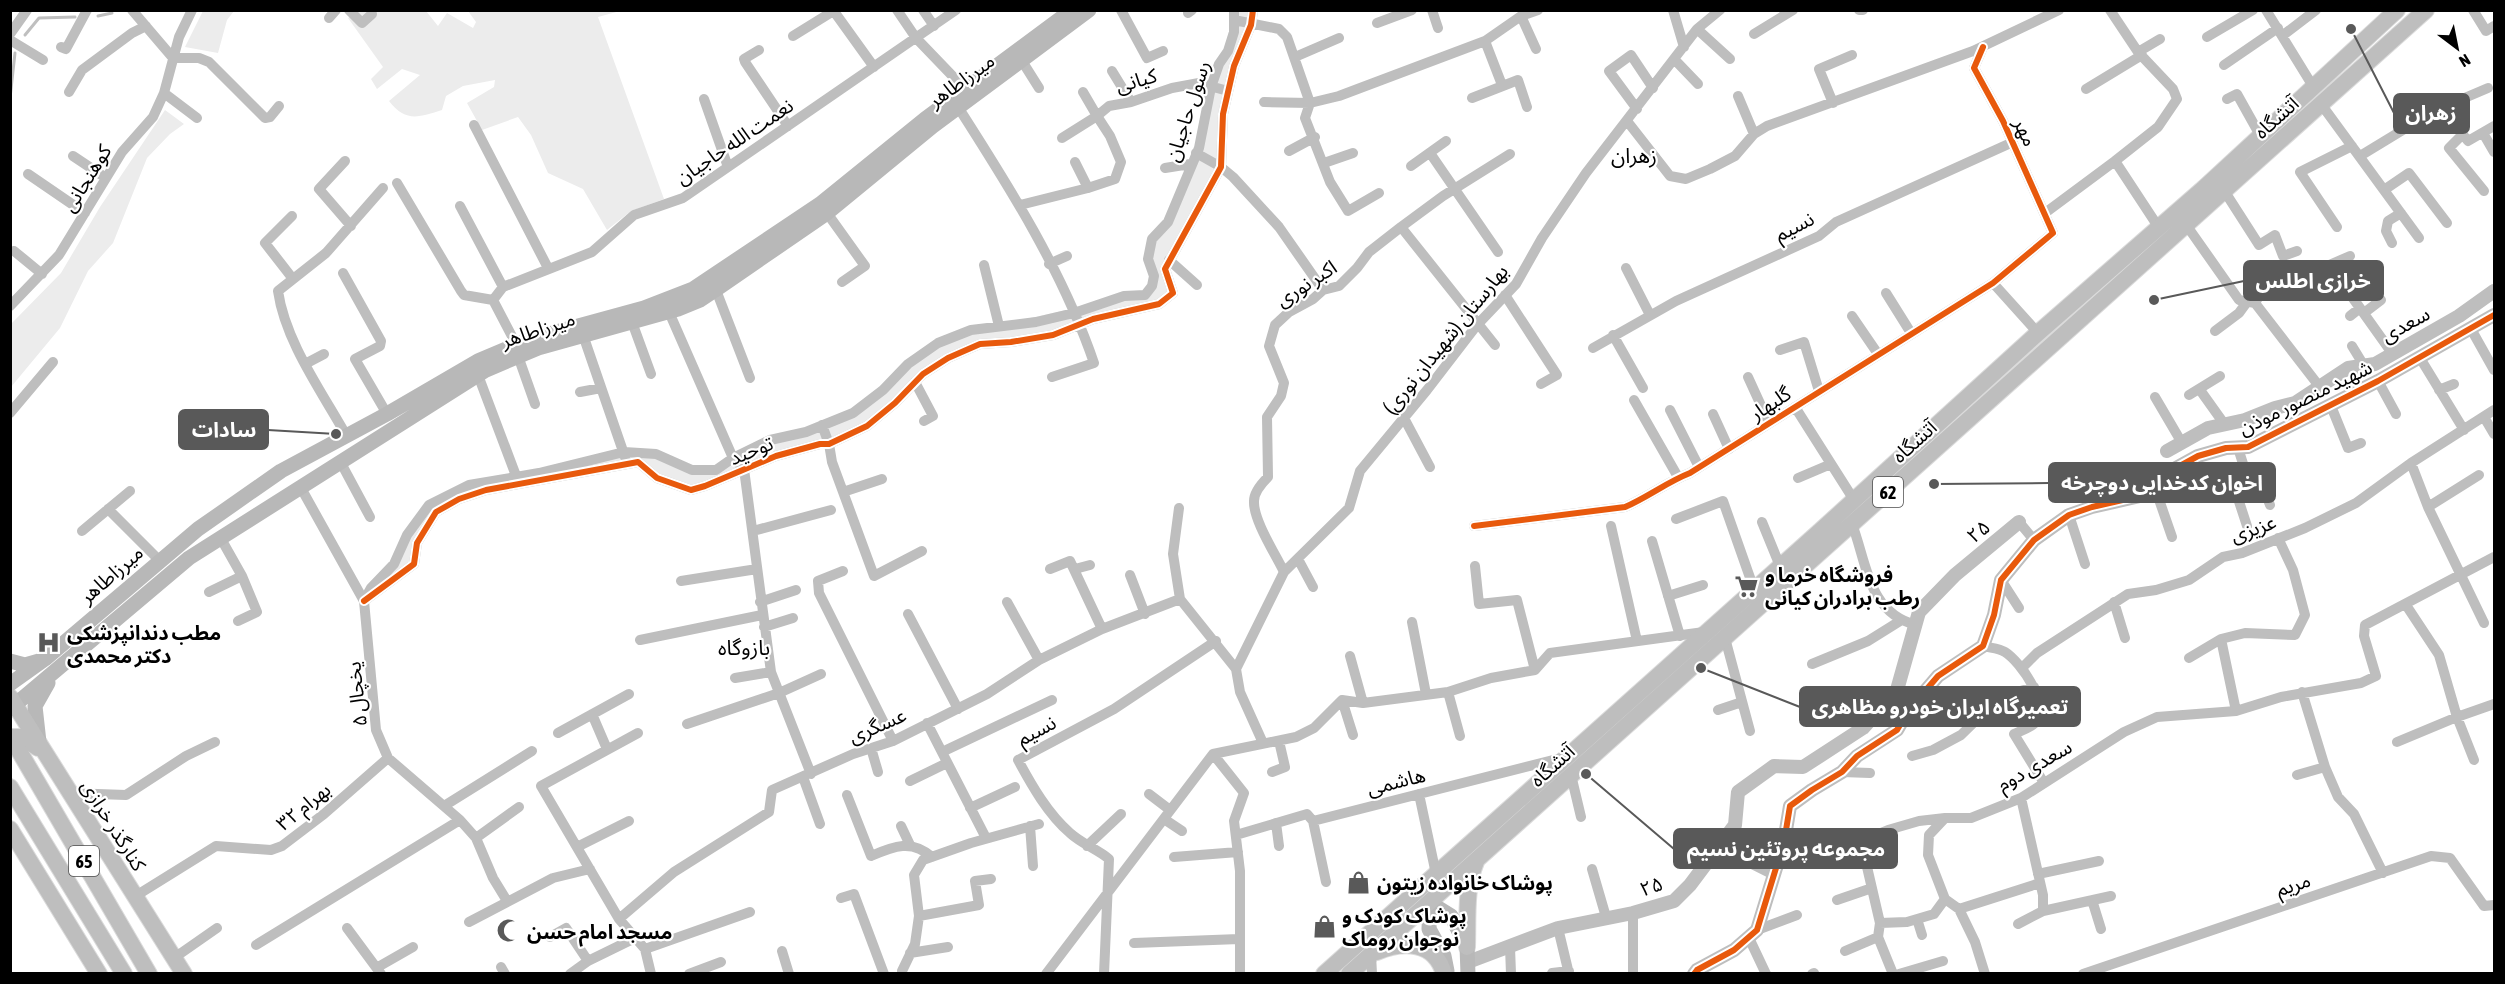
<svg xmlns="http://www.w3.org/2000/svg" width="2505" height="984" font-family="'Asap Condensed','Noto Sans Arabic',sans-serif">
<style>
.green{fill:#ececec}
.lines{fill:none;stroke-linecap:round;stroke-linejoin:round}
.stream{stroke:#bfbfbf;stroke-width:3}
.primary-casing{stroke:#dbdbdb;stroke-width:18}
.trunk-casing{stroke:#dbdbdb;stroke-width:18}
.minor{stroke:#bebebe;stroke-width:10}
.tertiary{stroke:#bebebe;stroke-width:14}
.secondary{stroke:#b8b8b8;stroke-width:15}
.primary{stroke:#bebebe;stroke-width:16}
.trunk{stroke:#bebebe;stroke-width:16}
.cycleway-casing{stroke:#fff;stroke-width:10}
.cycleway{stroke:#e8590c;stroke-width:6}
.labels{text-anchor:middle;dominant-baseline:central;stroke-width:4.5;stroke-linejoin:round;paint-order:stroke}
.shield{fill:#fff;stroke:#4c4c4c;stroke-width:1.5}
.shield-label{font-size:18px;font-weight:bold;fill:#000}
.street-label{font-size:20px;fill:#000;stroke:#fff}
.poi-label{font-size:20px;font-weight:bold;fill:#000;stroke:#fff;text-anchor:start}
.neighbourhood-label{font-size:21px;fill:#000;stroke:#fff}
.leader{fill:none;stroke:#595959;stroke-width:2}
.callout-dot{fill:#595959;stroke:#fff;stroke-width:2}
.callout{fill:#595959;stroke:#595959;stroke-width:2}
.callout-label{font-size:21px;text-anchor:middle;font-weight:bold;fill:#fff}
</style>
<rect width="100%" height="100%" fill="#fff"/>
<path class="green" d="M203,11h31l-7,9 -9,33 -33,-6z
M358,11h68l12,15 9,-13 26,15 3,-6 -8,-11h152l-22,6 66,182 -33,12 -24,19 -24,-41 -35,-16 -17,-38 -13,-18 -36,13 -15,-27 27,-16 1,-7 -32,6 -17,10 -4,14c-23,7 -36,13 -53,-9l31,-26 -18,-6 -25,20 -6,-10 12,-12 -35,-49z
M1235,11h16l-19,53 -12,101 -51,92v36l-11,8 -99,30 -106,23 -87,69 -36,19 -138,46 -34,-11 -18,-16 -124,23 -80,27 -23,51 -40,27 31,-42 26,-41 28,-14 183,-39 75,19 55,-31 82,-26 86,-70 33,-14 152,-34h21l11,-14 -7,-24 5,-20 38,-76z
M165,110l19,14 -14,10 -23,24 -34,85 -25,28 -28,57 -49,59v-63l50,-51 39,-66z"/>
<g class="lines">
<path class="stream" d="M98,16l14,-3
M25,35l14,-17 36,-1
M10,98l5,-45"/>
<defs>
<path id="primary" d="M10,697l174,277
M10,737h11l17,11
M10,829l89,145
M1467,947c1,-28 -2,-59 9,-85
M1377,952c26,-11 58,-11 67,22
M1324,974l495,-442 219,-199 166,-145 193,-178
M1349,974l1077,-964"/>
<path id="trunk" d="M18,749l131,225
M10,787l114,187"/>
</defs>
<use href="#primary" class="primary-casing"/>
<use href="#trunk" class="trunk-casing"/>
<path class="minor" d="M132,10l41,48h26l10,4 56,56 5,-1 9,-11
M349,10l13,13 10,-9
M833,10l41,57
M897,10l19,28 49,51
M923,10l11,16
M1121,10l26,48 16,-7
M1432,10l6,18
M1673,10l11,37
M1859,10h4
M2110,10l28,42 35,37 4,10 -19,28 -43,34 44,67
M2266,10l48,78
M2473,10l13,21 8,-5
M1188,13l4,-3
M1521,16l15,33
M329,18l7,-8
M1234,20l45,9 8,8 23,66 -5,15 25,64 18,29 31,-18
M1377,23l35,-13
M1697,29l33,30
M10,34l17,-24
M1754,34l39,-24
M793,36l42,-26
M2282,36l34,-26
M2207,37l46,-27
M10,40l33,20
M1485,41l17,44
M61,47l5,2 21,-39
M759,50l-15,9 1,3 43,64
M2138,52l22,-13
M1295,57l44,-19
M1674,59l24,25
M1022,61l17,27
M2224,65l54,-37
M1112,71l19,31
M2086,89l56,-34
M69,92l13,-22 50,-37 14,-7
M164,93l33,25
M1738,96l16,38
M1472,98l46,-18 9,27
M704,99l24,68
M2227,99l10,-5 24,43
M1264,102l46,1 29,-7 146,-55 36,-25 17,-6
M1833,103l-14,-34 33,-14
M2321,104l98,134
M958,107c52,81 105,165 136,256l-42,14
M2442,108l26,33 26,-15
M1637,109l-28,-38 22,-16 22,33
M1627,121l43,55 16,3 24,-10 25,-13 19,-22 13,-8 206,-75 86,-41
M474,125l74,143
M2483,133l11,19
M2463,134l-14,14 35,43
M1062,138l35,-22 -14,-24
M1289,151l26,-14
M1196,153l25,14 12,10 46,50 44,63
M1430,153l68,99
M73,156l33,22
M2360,156l74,-45 54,-23
M345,161l-26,28 32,37
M1075,162l13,26
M1324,163l29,-10
M1411,166l35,-25
M1165,168l25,-4
M28,174l57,39
M397,183l64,108 3,4 29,5
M2384,190l25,-17 38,50
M2225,192l34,53 16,-10 8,21 14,-5
M1020,205l68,-17 27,-9 6,-17 -11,-26 -13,-20 12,-10 22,-4 41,-14 27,-5 29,8
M460,206l43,81
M827,213l38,53 -23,16
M2045,213l70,-52
M292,216l-27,27 28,36
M2187,226l52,74 16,3 64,83
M1401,227l94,118
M2337,227l-37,-55 52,-26
M2392,243l-6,-12 2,-10 13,-8
M14,251l28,23
M1169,260l28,25
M1049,264l18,-8
M984,265l15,61
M2330,266l62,87
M1626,268l24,47
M343,273l38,68 -1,5 -25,13 32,55
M2311,273l39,-17
M1993,283l45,50
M716,290l34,88
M1886,293l25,40
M1505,295l52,80 -16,9
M493,300l10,-13 89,-35 42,-37 49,-17 273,-188
M493,300l23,44
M2255,303l6,-10 13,-1
M10,306l49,-51 63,-103 31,-35 11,-24 15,-56 13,-27
M669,312l64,146 11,11 27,203 40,102
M2364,313l17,-13
M1852,316l26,38
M2350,316l10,-8
M632,322l19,52
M2471,329l23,41
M2215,331l24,-18 8,-11
M583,335l42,122
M1613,335l30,53
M2352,346l11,18
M1593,348l83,-47 143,-65 17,-14 177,-80
M1780,350l24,-8 15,49
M518,356l17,48
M2420,358l44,72
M305,364l19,-10
M478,375l40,106
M1748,377l21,46
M2378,381l18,33
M915,382l18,34 -9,5
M2200,390l25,35
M2439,390l15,-6
M580,392l21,-4
M2189,395l31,-19
M2155,397l27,46
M1634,400l44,77
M2331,406l17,42 13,-5
M1795,407l59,93
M1670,410l29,57
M10,413l43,-51
M1713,414l16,35
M2484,417l10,17
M1404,418l26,49
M822,425l7,19 3,18 42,114 48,-25
M346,435c-24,-43 -61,-94 -68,-144l48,-38 57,-65
M2238,448l8,25
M341,463l29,54
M2411,463l17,44 56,116
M1798,478l33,-14
M2154,485l18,52
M301,488l63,113 12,129 12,28 72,62 16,18 17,40 14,23
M843,492l39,-13
M2428,507l51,-32
M1179,508l-6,46 7,45 56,70 4,23 23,51
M108,509l51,51
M2069,515l16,49
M1676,519l47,-18 31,88
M1762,522l18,44
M2019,522l15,18
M1852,524c15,39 16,89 64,101
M1474,526l151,-19c23,-10 42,-25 65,-34l303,-190 60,-50 -50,-112 -29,-53 9,-21
M1611,526l26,115
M2247,526l-15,-46 25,-9 13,34
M82,531l48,-40
M753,531l78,-21
M220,537l22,39 15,36 -19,9
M1652,541l28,95
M1298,559l15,28
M1475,566l4,38 38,-4 18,70
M1050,569l20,-8 32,68
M1075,569l15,-4
M843,571l-25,10 1,12 74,148
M1284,572c-8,-17 -31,-52 -30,-71 0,-9 8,-18 14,-24l-1,-60 14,-21 3,-13 -15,-37 6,-21 14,-13 24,-13 10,-9 16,-4 18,-18 12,-16 32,-25 42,-31 67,-42
M1130,575l15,39
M2001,580l18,28
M681,581l76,-12
M209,592l33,-16
M1668,596l35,-11
M366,597l5,-9 23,-24 13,-29 22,-30 40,-20 70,-12 85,-21 32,2 36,16h24l17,-12 37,-18 36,-8 47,-19 30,-23 25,-26 30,-21 33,-13 65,-8 38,-9 50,-17 21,-1 7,-9 2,-10 -6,-17 4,-20 16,-17 31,-74 12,-61 8,-23 9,-13 6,-19v-22
M364,601l50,-37 3,-21 19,-31 23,-13 27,-9 152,-28 19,16 34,12 14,-4 71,-30 44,-12h9l38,-18 28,-23 28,-29 25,-16 32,-14 31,-2 42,-7 40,-16 66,-15 14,-11 -8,-24 56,-102 2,-53 11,-48 17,-41 2,-15
M760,602l36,-12
M1007,602l32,58
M2114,602l11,36
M2406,605l33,50 18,62 17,43
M908,614l50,95
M1412,622l14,72
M764,627l29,-9
M1725,638l25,93
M640,640l122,-25
M1983,646c7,2 16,2 22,6 16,10 47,55 30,71 -5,5 -15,8 -21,11l30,49
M1350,656l13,47
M2189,658l32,-19
M1812,664l56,-23 32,-20
M2022,668l15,-15 91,-59 28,-4 33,-10 34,-23 19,-4 63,-25 51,-25 55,-40 83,-53
M1236,669l48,-97 65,-64 11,-37 67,-81 50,-65 39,-41 26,-46 44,-65 111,-144 23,-19
M735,678l36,-6
M1448,692l12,44
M2302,692l23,75 13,30 16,17 29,59
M1342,700l11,35
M1718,710l24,-8
M2236,711l-15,-72 24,-6 50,2 10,-20 -12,-45 -15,-32
M592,714l15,35
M927,723l59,115
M687,724l92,-31 42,-19
M558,733l71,-39
M638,733l-97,53 78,133 26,30 6,25
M2397,742l60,-25 37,-13
M871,748l7,24
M942,752l110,-52
M1213,754l31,39 -10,28 6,50v103
M1912,756l21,-6 28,-15 39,-38 34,-10
M1272,772l13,-5 -6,-26
M1842,772l28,1
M1571,775l10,42
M2297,775l28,-8
M803,777l17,47
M910,781l37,-18
M69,793l57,2 60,-39 29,-14
M1149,794l21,16
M1419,794l17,80
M847,795l24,61c23,-10 41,-17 61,1
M444,806l88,-55
M970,808l45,-21
M1945,818l-16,17 -1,20 17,44 14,10 81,-26
M1164,819l18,12
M1313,821l13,61
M1276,823l3,23
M901,826l9,19
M1030,826l3,40
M1236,835l71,-21 6,7 252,-64
M476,838l43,-31
M1861,841l19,82 -2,14 15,37
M1087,846l34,-32
M577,847l52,-26
M1718,847l56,28
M1174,857l64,-5
M1778,862l17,2 20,-4 73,-30 31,-9 26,-3h26l50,-20 103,-66 33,-15 79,-6 45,-14 80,-14 15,-7 -12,-40 1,-11 129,-68
M1592,869l14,48
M2038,874l61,-13
M134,897l82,-51 55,4 11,-4 42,-32 64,-56
M841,898l13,-4 30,80
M1837,900l35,-12
M2092,900l9,29
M1959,909l16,33 10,32
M2043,911l68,-15
M1633,913v61
M919,916l60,-11 -4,-24 16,-2
M619,919l55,-47 95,-60 3,-22 81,-36 40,-13 94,-47 52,-34 63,-31 78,-30
M1917,919l5,16
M469,922l84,-44 37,-9
M1880,923l27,-1 27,-8 11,-15
M2018,924l25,-13v-16l-22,-97
M347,928l34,46
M1558,928l11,46
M1757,930l40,-15
M550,937l16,-9 22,33
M1749,938l17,36
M1134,943l105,-4
M256,945l204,-125
M1510,947l1,27
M645,949l105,-37
M782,951l7,23
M1845,951l33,-14
M910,953l38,-6
M1371,954l1,20
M174,958l43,-30
M378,967l35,-20
M501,967l4,7
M902,971l13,-27 4,-28 -5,-41 9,-15 48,-17 68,-19
M1552,973l17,-2
M570,974l18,-13 47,-23
M689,974l32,-12
M1046,974l167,-220 83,-17 18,-9 28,-28 21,3 85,-11 43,-14 44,-8 15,-17 154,-21
M1104,974l5,-115c-12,-10 -27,-15 -39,-26 -22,-19 -38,-47 -52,-73l96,-51 102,-68
M1812,974l2,-1
M1899,974l44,-13
M2083,974l348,-118 19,2 34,48 10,-1"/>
<path class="tertiary" d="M2167,451l41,-23 37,-8 30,-12 20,-5 53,-35 27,-4 84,-48 35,-25
M1468,962l90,-34 75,-15 41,-12 16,-16 45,-60 3,-33 36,-26 29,1 60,-39 34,-38 22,-78 36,-37 64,-53
M1694,974l3,-4 37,-20 23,-20 27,-88 6,-36 22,-16 30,-18 15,-16 40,-26 11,-19 30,-35 45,-30 11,-31 7,-35 33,-40 35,-25 23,-8 48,-11 29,-24 29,-16 28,-8 22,-1 130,-66 116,-66"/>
<path class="secondary" d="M10,661l15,4 14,-4
M10,684l35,-25 153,-130 83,-58 106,-57 91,-53 49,-21 117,-32 49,-19 127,-85 105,-85 147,-109
M10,709l179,-151 297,-188 52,-22 140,-39 22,-9 21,-14 106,-73 106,-87 156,-116
M39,742l-4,-36 13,-23
M1430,903l21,13 16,31 1,27
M1430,903l-1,26 15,27 3,15"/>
<use href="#primary" class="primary"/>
<use href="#trunk" class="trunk"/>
<defs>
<path id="cycleway" d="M1474,526l151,-19c23,-10 42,-25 65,-34l303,-190 60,-50 -50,-112 -29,-53 9,-21
M364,601l50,-37 3,-21 19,-31 23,-13 27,-9 152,-28 19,16 34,12 14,-4 71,-30 44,-12h9l38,-18 28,-23 28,-29 25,-16 32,-14 31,-2 42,-7 40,-16 66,-15 14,-11 -8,-24 56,-102 2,-53 11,-48 17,-41 2,-15
M1694,974l3,-4 37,-20 23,-20 27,-88 6,-36 22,-16 30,-18 15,-16 40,-26 11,-19 30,-35 45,-30 11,-31 7,-35 33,-40 35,-25 23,-8 48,-11 29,-24 29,-16 28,-8 22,-1 130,-66 116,-66"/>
</defs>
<use href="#cycleway" class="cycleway-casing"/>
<use href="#cycleway" class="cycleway"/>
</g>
<defs>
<symbol id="supermarket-bare" viewBox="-9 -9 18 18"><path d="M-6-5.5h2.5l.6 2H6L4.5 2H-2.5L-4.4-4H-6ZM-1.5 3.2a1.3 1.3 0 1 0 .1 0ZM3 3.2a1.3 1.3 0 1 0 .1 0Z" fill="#595959" stroke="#fff" stroke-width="2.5" paint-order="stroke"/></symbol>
<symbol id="hospital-bare" viewBox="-9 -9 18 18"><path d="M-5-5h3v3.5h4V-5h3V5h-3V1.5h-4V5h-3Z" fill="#595959" stroke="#fff" stroke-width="2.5" paint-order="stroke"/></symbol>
<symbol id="shop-bare" viewBox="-9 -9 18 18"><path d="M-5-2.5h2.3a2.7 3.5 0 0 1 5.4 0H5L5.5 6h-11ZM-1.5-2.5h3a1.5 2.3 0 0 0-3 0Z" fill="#595959" stroke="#fff" stroke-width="2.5" paint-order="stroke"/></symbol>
<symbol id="mosque-bare" viewBox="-9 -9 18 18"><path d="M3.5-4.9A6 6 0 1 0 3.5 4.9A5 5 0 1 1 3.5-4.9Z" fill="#595959" stroke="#fff" stroke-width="2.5" paint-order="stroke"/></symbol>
</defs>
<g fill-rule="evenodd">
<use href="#supermarket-bare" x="1730" y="570" width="33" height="33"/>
<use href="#hospital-bare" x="32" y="626" width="33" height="33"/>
<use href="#shop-bare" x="1342" y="866" width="33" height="33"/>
<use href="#shop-bare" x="1308" y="910" width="33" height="33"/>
<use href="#mosque-bare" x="492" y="914" width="33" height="33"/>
</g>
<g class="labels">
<g class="shield">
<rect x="1873" y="477" width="30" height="30" rx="4.5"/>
<rect x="69" y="846" width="30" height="30" rx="4.5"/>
</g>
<g class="shield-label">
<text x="1888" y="492">62</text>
<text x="84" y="861">65</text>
</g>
<g class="street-label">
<text transform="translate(961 80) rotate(-36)">میرزاطاهر</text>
<text transform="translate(1136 80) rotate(-16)">کیانی</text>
<text transform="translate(1187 111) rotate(-72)">رسول حاجیان</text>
<text transform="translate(2276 117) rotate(-42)">آتشگاه</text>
<text transform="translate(2026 132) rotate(65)">مهر</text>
<text transform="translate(734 141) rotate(-34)">نعمت الله حاجیان</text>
<text transform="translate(86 178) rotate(-58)">کوهنجانی</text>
<text transform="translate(1794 226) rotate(-27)">نسیم</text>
<text transform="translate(1306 283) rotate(-33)">اکبر نوری</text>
<text transform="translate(2405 324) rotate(-29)">سعدی</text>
<text transform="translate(538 329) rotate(-18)">میرزاطاهر</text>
<text transform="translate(1445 339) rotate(-51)">بهارستان (شهیدان نوری)</text>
<text transform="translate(2305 397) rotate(-26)">شهید منصور موذن</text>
<text transform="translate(1770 403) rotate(-33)">گلبهار</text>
<text transform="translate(1914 441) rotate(-42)">آتشگاه</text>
<text transform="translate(751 450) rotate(-22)">توحید</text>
<text transform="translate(2253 528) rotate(-19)">عزیزی</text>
<text transform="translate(1978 531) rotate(-39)">۲۵</text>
<text transform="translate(111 574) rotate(-41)">میرزاطاهر</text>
<text transform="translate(356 694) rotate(-96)">یخچال ۵</text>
<text transform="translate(877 725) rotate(-23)">عسگری</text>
<text transform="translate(1036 730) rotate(-28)">نسیم</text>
<text transform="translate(1552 765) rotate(-42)">آتشگاه</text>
<text transform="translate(2034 765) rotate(-30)">سعدی دوم</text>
<text transform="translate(1396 781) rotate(-14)">هاشمی</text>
<text transform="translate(303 806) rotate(-39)">بهرام ۳۲</text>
<text transform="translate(114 825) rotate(58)">کنارگذر خرازی</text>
<text transform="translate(2293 884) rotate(-18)">مریم</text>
<text transform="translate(1651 886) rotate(-19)">۲۵</text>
</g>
<g class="poi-label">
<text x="1765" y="574">فروشگاه خرما و<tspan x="1765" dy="23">رطب برادران کیانی</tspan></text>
<text x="67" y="632">مطب دندانپزشکی<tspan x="67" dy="23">دکتر محمدی</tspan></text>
<text x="1377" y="882">پوشاک خانواده زیتون</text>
<text x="1342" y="915">پوشاک کودک و<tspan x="1342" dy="23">نوجوان روماک</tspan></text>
<text x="527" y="931">مسجد امام حسن</text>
</g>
<g class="neighbourhood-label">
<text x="1634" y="155">زهران</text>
<text x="744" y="647">بازوگاه</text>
</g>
</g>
<path class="leader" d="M2351 29L2394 113M2154 300L2244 281M336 434L268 430M1934 484L2049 483M1701 668L1800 707M1586 774L1674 849"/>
<g class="callout-dot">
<circle cx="2351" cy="29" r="6"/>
<circle cx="2154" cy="300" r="6"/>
<circle cx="336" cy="434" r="6"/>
<circle cx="1934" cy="484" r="6"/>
<circle cx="1701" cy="668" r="6"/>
<circle cx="1586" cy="774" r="6"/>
</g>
<g class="callout">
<rect x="2394" y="94" width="75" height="39" rx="6"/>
<rect x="2244" y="261" width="139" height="39" rx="6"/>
<rect x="179" y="410" width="89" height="39" rx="6"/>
<rect x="2049" y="463" width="226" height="39" rx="6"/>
<rect x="1800" y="687" width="280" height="39" rx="6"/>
<rect x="1674" y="829" width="223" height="39" rx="6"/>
</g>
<g class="callout-label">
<text x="2431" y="120">زهران</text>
<text x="2313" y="288">خرازی اطلس</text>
<text x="224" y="437">سادات</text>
<text x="2162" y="490">اخوان کدخدایی دوچرخه</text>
<text x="1940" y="714">تعمیرگاه ایران خودرو مظاهری</text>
<text x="1786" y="856">مجموعه پروتئین نسیم</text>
</g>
<rect width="2505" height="984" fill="none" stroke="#000000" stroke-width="24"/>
<g transform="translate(2457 48) rotate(148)" stroke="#ffffff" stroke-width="4.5" paint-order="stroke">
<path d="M0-4.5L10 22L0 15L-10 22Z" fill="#000000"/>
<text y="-9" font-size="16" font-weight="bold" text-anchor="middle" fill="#000000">N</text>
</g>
</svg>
